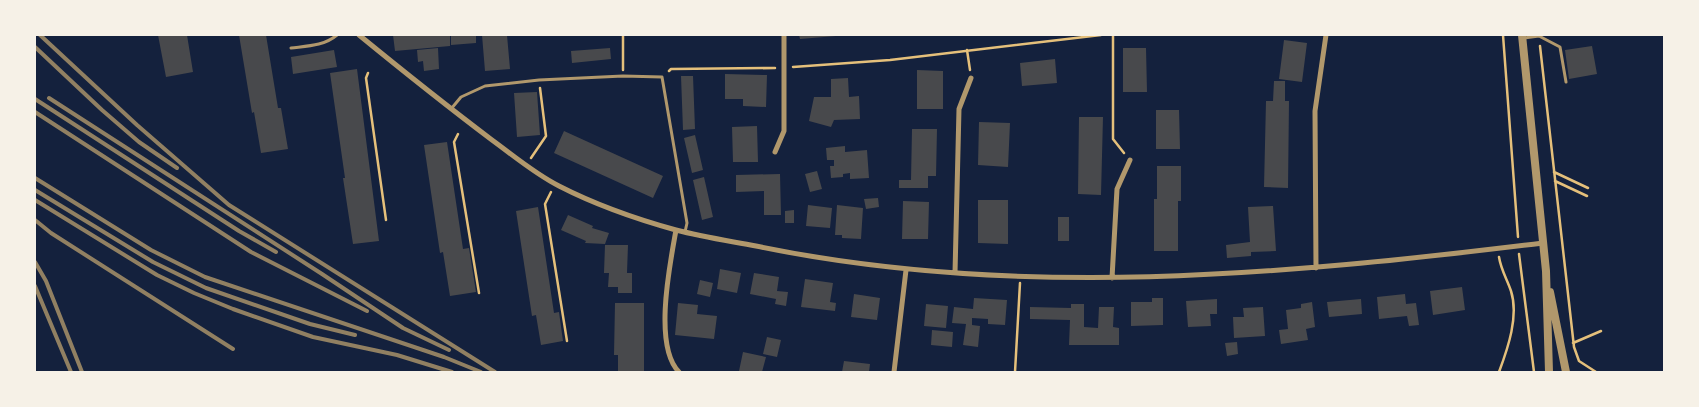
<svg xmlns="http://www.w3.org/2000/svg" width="1699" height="407" font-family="'Fira Sans Condensed',sans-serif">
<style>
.building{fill:#48494c}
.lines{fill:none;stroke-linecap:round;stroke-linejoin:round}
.path{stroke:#e5c07b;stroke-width:2.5}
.service{stroke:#b1986c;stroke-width:3}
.minor{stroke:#b1986c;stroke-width:5}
.tertiary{stroke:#b1986c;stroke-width:8}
.rail{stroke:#918062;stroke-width:4}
</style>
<rect width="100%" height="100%" fill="#14213d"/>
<path class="building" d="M158,35h29l6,37 -27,5z
M239,35h27l12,73h3l7,41 -27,4 -7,-41 -2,1z
M393,35h57v11l-55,5z
M451,35h25v8l-25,2z
M482,35h25l3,34 -25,2z
M799,35h37v1l-36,3z
M1284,40l23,3 -5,39 -23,-3z
M1592,46l5,28 -28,5 -4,-29z
M438,48l1,21 -15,2 -1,-10 -5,1 -1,-12z
M610,48l1,11 -39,4 -1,-12z
M1123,48h23l1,44h-24z
M334,50l3,17 -44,7 -2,-17z
M1055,59l2,24 -35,3 -2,-23z
M357,69l22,172 -26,3 -10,-66h2l-15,-105z
M917,70l26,1v38h-26z
M725,74l42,1 -1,32 -23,-1v-7h-18z
M681,76h12l2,53 -12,1z
M848,78l1,19 10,-1 1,23 -26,1 -3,7 -22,-6 5,-24h17v-18z
M1274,81h11v20h4l-1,87 -24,-1 2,-86h7z
M537,92l3,43 -23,2 -3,-44z
M1156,110h23l1,39h-24z
M1079,117h24l-2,78 -23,-1z
M979,122l31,1 -2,44 -30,-2z
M757,126l1,36h-25l-1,-35z
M912,129h25l-1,47h-8v12h-29v-8h12z
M564,131l99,45 -10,22 -99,-45z
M695,135l8,35 -11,3 -8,-35z
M447,142l16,107 6,-1 7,44 -26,4 -7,-44 -3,1 -16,-108z
M845,146v6l22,-2 2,28 -19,1v-6l-7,1v3l-12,1 -1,-12h4v-6h-7l-1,-12z
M1157,166h24v35h-3v50h-24v-52h3z
M817,171l5,18 -12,3 -5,-18z
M780,174l1,41h-17v-24l-28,1v-17z
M704,177l9,40 -11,3 -9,-40z
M878,198l1,9 -13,2 -2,-10z
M978,200h30v44l-30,-1z
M903,201l26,1 -1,37h-26z
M808,205l24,3 -2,20 -24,-2z
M837,205l26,3 -2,31 -19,-1v-3h-7z
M1273,206l3,45 -25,1v4l-24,2 -1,-13 24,-3 -2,-35z
M538,207l16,106 5,-1 4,29 -22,4 -5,-30 -4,1 -16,-105z
M794,210v13h-9v-12z
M568,215l25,11 -1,2 17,5 -4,11 -20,-1 1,-2 -25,-11z
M1058,217h11v24h-11z
M605,245h23l-1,28h5v20h-14v-6h-10l1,-14h-5z
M720,269l21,4 -4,20 -20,-4z
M754,273l25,4 -2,14 11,1 -2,14 -11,-2 1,-5 -26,-5z
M805,279l28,4 -3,19 6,1 -1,8 -34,-4z
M700,280l13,3 -3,14 -13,-3z
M1462,287l3,23 -32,5 -3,-24z
M854,294l26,4 -3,22 -26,-3z
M1405,294l1,10 10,-1 3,22 -10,1 -2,-10 -28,3 -2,-22z
M974,298l33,2 -2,25 -17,-1v-5l-16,-1v7l8,1 -2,21 -15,-2 3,-21 -14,-1 2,-16 19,2z
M1152,298h11v27l-32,1v-24h21z
M1217,299v15h-7l1,12 -23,1 -2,-26z
M1361,299l1,15 -33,3 -2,-15z
M1312,302l3,25 -9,2 2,11 -27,4 -2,-14 9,-1 -2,-19 15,-2v-4z
M615,303h29v69h-26v-17h-4z
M678,303l20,2 -1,9 20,2 -3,23 -39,-4z
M926,304l22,2 -2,22 -22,-2z
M1071,304h13v23l14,1 1,-21h15l-1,20 6,1v17h-50l1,-25 -40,-1v-12l41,1z
M1263,307l2,29 -31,2 -1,-21h11l-1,-9z
M932,330l21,2 -1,15 -21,-2z
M767,337l14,3 -4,17 -14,-3z
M1237,342l1,12 -11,2 -2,-13z
M743,352l23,5 -4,15 -23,-1z
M844,361l26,3 -1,8h-27z"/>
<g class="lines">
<path class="path" d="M1113,35v104l11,14
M1503,35l15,202
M1540,46l34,301 5,14 17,11
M967,50l3,20
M793,67l97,-7 211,-25
M623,70v-35
M669,71l2,-2 104,-1
M368,73l-2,5 20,142
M458,134l-4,8 25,151
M531,158l15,-22 -6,-48
M1554,172l34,16
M1555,181l32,15
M551,192l-6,12 22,137
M1519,254l15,118
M1499,257c2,13 8,22 12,34 8,25 -3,57 -12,81
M1573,343l28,-12
M1015,372l5,-89"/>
<path class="service" d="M1524,38l15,-2 21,11 6,35
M291,48c16,-2 33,-2 46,-13
M451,109l10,-12 24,-11 54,-6 84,-4 39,1 25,146 -2,9"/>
<path class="minor" d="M359,35c44,36 88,71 133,105 22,16 43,34 67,46 37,19 77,33 117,44 27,7 54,11 80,16 260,54 526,29 787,-3
M775,152l9,-21v-96
M676,230c-6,34 -23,116 3,142
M1316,268l-1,-157 11,-76
M955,273l4,-164 12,-31
M1112,278l5,-89 13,-29
M894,372l12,-102"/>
<path class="tertiary" d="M1522,35l24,236 3,101
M1550,292l16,80"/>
<path class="rail" d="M40,35l97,90 92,80 266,167
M35,47l67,63 37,32 38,26
M49,98l273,176 81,54 46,22
M35,99l204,132 37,21
M35,112l216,140 116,59
M35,178l116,72 54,27 239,80 37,15
M35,190l118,72 53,26 104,36 45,11
M35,200l122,75 37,18 39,16 80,28 84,18 55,17
M35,220l16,13 182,116
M35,262l11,19 36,91
M35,286l36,86"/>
</g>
<rect width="1699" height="407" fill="none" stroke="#f6f1e7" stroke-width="72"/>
</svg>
